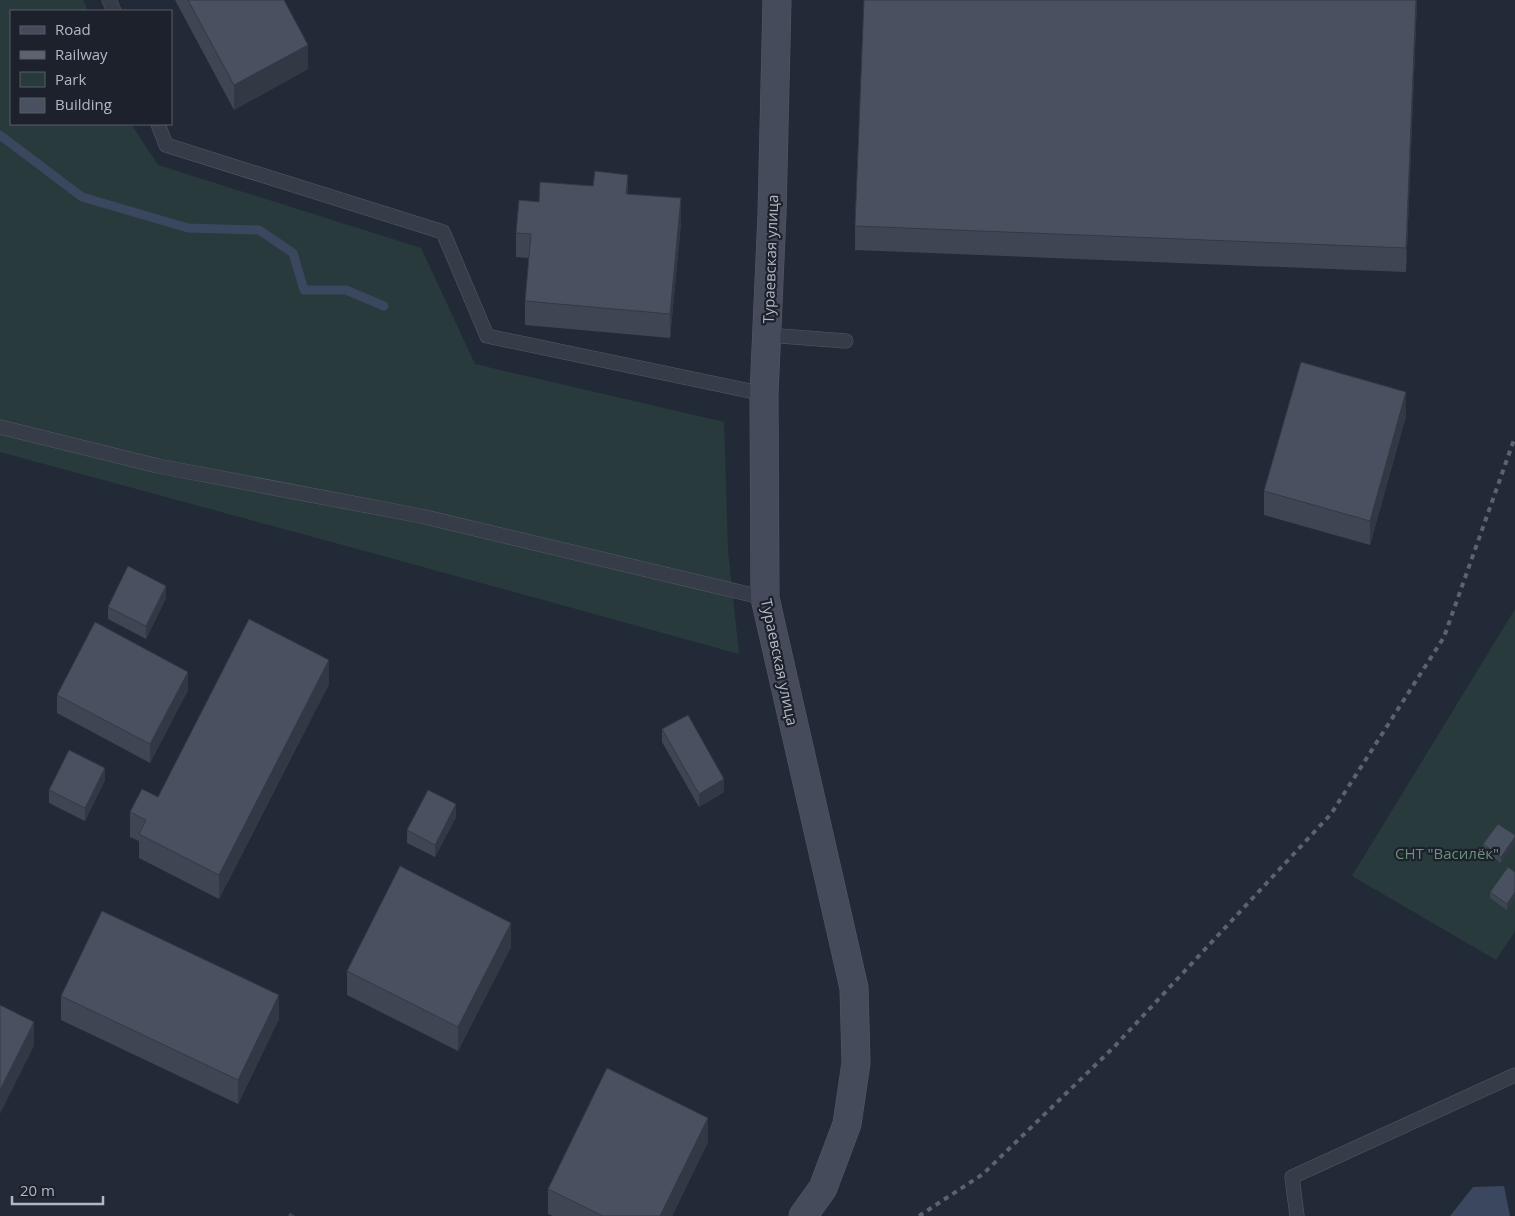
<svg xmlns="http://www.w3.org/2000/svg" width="1515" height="1216" font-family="'Open Sans',sans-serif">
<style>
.green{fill:#293a3c}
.water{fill:#3a475f}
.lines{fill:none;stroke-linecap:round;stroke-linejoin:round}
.stream{stroke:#3a475f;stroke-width:9}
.service-casing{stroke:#545a65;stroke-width:15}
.secondary-casing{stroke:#545a65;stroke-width:29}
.service{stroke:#363c48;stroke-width:14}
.secondary{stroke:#454b5a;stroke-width:28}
.rail{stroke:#5b6270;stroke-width:4;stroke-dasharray:5 5;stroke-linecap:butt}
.wall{fill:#3f4653}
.shaded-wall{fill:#333944}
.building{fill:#495161;stroke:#333944}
.labels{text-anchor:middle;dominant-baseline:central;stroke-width:4.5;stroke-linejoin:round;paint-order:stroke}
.street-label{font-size:15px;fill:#b1b7c4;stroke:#1c212c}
.park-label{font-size:15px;fill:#6b9277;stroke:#1c212c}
</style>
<rect width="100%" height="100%" fill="#232a37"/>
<path class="green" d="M0,0h83l5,11h-77v113h120l27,41 263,83 54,116 249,58 4,129 11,103 -363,-100 -376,-102z
M1515,609v322l-19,29 -144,-84z"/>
<path class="water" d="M1504,1186l6,30h-60l23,-29z"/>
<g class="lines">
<path class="stream" d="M0,135l82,62 106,31 71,2 34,23 11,37h42l38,16"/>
<defs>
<path id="service" d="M109,0l5,11
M158,124l8,21 277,87 44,104 277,58
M767,335l79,6
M0,427l158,39 263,50 344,82
M1297,1216l-5,-39 223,-102"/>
<path id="secondary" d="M777,0l-5,214 -8,180 1,204 89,390 2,75 -9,61 -24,64 -20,28"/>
</defs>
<use href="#service" class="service-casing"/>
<use href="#secondary" class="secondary-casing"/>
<use href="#service" class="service"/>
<use href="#secondary" class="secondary"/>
<path class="rail" d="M919,1216l64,-42 131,-127 217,-233 113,-177 71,-200"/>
</g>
<path class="wall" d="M175,0h109l24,69 -74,41z
M864,0h553l-11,272 -551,-22v-24z
M628,194l53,29 -11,115 -145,-13v-24l4,-43 -13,-1v-24l23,-31z
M1406,416l-36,129 -106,-30v-24z
M166,598l-20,41 -38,-20v-12z
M329,684l-110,215 -80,-41v-17l-9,-4v-25l28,-15z
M188,690l-38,73 -93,-50v-18z
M662,729l62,63 -25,15 -37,-65z
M105,780l-20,41 -36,-18v-13z
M456,817l-21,40 -28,-14v-13z
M1515,835l-14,28 -18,-12v-7z
M1515,872v26l-8,12 -17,-12v-6z
M511,947l-53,104 -111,-56v-24z
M61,996l218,23 -41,85 -177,-84z
M708,1142l-36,74h-119l-5,-2v-25z"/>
<path class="shaded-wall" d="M1416,0h1l-11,272v-24z
M308,45v24l-74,41v-25z
M628,175v24l-2,-5z
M681,198v25l-11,115v-24z
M1406,392v24l-36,129v-24z
M166,586v12l-20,41v-13z
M329,660v24l-110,215v-24z
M188,672v18l-38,73v-19z
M105,768v12l-20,41v-13z
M724,779v13l-25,15v-13z
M456,804v13l-21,40v-12z
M1515,837v7l-14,19v-6z
M1515,892v6l-8,12v-6z
M511,923v24l-53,104v-24z
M279,995v24l-41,85v-24z
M34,1022v24l-34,68v-24z
M708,1118v24l-36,74h-12z"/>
<path class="building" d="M188,0h96l24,45 -74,40z
M864,0h552l-10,248 -551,-22z
M595,171l33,4 -2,19 55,4 -11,116 -145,-13 6,-67 -15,-1 3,-33 20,2 1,-20 53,4z
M1301,362l105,30 -36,129 -106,-30z
M128,566l38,20 -20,40 -38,-19z
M249,619l80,41 -110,215 -80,-41 7,-14 -16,-8 12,-23 16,8z
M95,622l93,50 -38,72 -93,-49z
M688,715l36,64 -25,15 -37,-65z
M69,750l36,18 -20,40 -36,-18z
M428,790l28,14 -21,41 -28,-15z
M1498,824l17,11v2l-14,20 -18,-13z
M400,866l111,57 -53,104 -111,-56z
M1508,867l7,5v20l-8,12 -17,-12z
M102,911l177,84 -41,85 -177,-84z
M0,1005l34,17 -34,68z
M607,1068l101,50 -48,98h-57l-55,-27z
M290,1213l5,3h-7z"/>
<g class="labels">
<g class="street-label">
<text transform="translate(770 259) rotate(-88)">Тураевская улица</text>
<text transform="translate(780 662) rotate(78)">Тураевская улица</text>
</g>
<g class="park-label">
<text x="1447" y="853">СНТ "Василёк"</text>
</g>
</g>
<rect x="10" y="10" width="162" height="115" fill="#1c212c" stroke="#585d69"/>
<rect x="20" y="26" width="25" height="8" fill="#454b5a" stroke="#585d69"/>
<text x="55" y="35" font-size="15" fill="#b1b7c4">Road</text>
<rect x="20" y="51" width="25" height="8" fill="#5b6270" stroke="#585d69"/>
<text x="55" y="60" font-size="15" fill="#b1b7c4">Railway</text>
<rect x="20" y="72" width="25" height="15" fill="#293a3c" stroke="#585d69"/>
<text x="55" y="85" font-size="15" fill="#b1b7c4">Park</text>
<rect x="20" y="98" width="25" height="15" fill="#495161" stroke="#585d69"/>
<text x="55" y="110" font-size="15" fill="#b1b7c4">Building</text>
<path d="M12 1196v8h91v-8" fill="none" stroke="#b1b7c4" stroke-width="2.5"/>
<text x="20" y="1196" font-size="15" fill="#b1b7c4" stroke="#1c212c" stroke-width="4" paint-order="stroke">20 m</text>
</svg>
